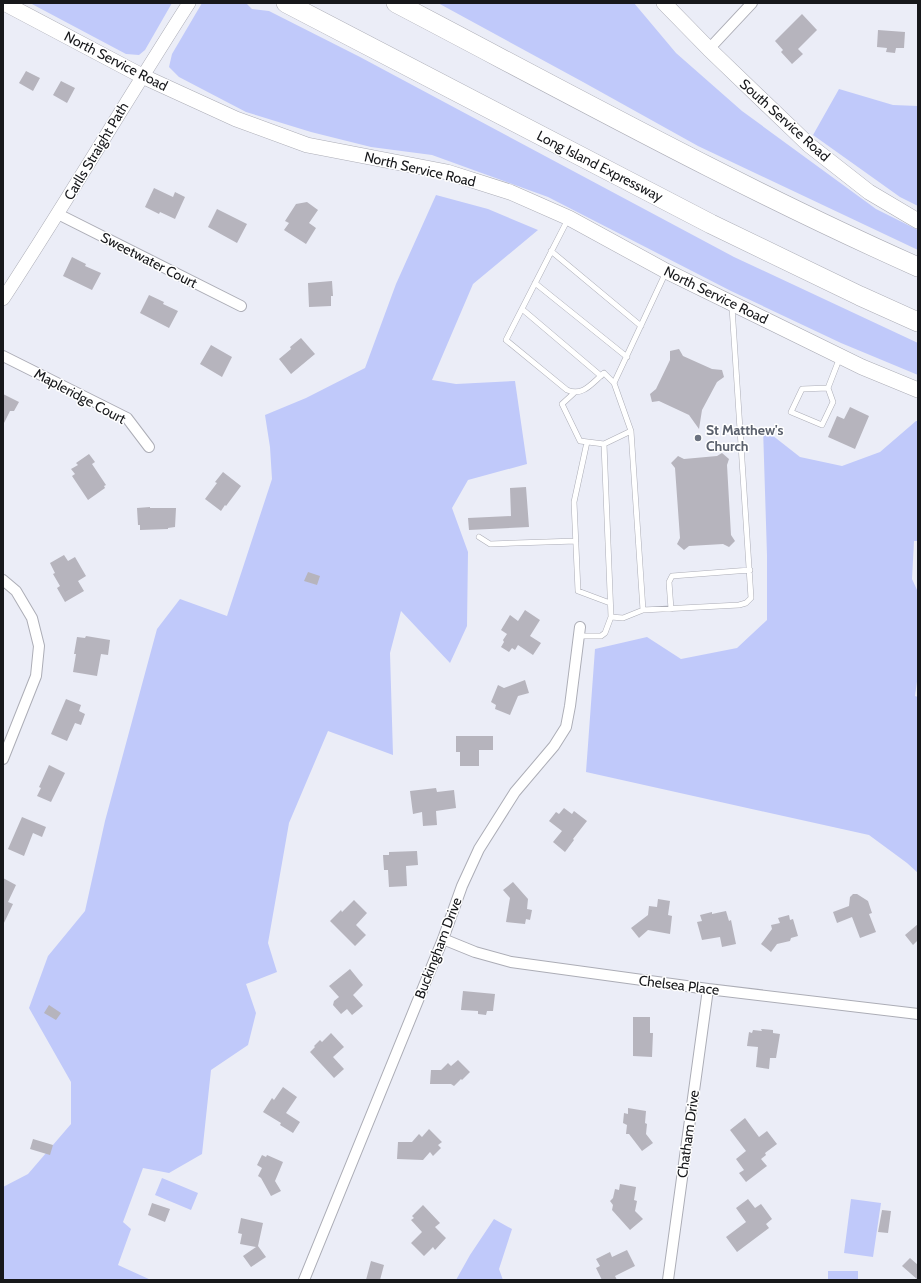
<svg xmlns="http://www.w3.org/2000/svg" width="921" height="1283" font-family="Cabin,sans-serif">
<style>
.green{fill:#c0c9fa}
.building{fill:#b6b4bd}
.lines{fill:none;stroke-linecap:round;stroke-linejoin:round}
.service-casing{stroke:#acadb6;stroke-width:6}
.minor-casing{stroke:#acadb6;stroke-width:12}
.tertiary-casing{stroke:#acadb6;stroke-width:14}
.secondary-casing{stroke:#acadb6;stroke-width:16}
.motorway-casing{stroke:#acadb6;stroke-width:20}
.service{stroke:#fff;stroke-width:5}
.minor{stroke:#fff;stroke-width:10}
.tertiary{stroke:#fff;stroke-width:13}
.secondary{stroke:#fff;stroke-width:15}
.motorway{stroke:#fff;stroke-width:19}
.worship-dot{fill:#6b7280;stroke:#fff;stroke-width:1.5}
.labels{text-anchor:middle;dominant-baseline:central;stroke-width:3;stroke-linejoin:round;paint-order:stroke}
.street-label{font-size:14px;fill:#17181b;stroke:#fff}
.worship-label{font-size:14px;font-weight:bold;fill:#5b616d;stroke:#fff;text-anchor:start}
</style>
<rect width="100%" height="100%" fill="#ebedf7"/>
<path class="green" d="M30,3h142l-27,47 -6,5 -13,-1z
M202,3h44l6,6 17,2 91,46 374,200 184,86v32l-77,-32 -110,-52 -183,-94 -116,-42 -61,-8 -60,-15 -65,-20 -67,-35 -10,-10 3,-13z
M438,3h196l42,50 66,58 134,98 42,21v20l-220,-104 -115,-64z
M839,89l54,16 25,1v100l-18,-9 -87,-62z
M436,195l52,14 50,21 -65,54 -41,96 24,4 59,-3 12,83 -59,16 -16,28 16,44 -1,74 -17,37 -49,-52 -11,42 3,102 -65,-24 -39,92 -21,120 9,29 -31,12 10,29 -8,32 -37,25 -9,84 -33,19 -26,-5 -20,54 8,7 -13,36 33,15h-148v-93l25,-13 43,-50v-42l-42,-74 19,-52 37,-45 20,-90 52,-192 23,-30 47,17 45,-137 -2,-32 -5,-32 41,-17 59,-30 31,-84z
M916,421h2v120h-4l-2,38 6,13v82l-3,22 3,1v176l-11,-10 -38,-28 -283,-63 9,-123 52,-12 34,22 56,-11 30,-28v-65l-4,-127 37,29 42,9 38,-14z
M162,1178l36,15 -7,17 -36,-15z
M851,1199l30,4 -8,54 -29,-4z
M494,1219l18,10 -13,40 4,11h-47l14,-25z
M828,1271h30v9h-30z"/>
<path class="building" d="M802,14l15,16 -19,19 5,5 -11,10 -11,-12 2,-2 -8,-9z
M878,30l27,2 -1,16h-8l-1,5 -9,-1 1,-4 -10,-1z
M26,71l14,7 -7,13 -14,-8z
M61,81l14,7 -8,15 -14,-8z
M154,188l19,9 2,-5 10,5 -10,22 -15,-7 -1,2 -14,-7z
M307,202l11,8 -9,13 7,5 -10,16 -22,-14 5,-7 -4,-2 11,-17z
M217,209l30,15 -10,19 -29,-16z
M72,257l14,7 -1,2 16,7 -9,17 -29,-14z
M332,281l1,15h-2v10l-22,1 -1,-24z
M149,295l15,7 -1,2 15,7 -9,17 -29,-15z
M301,338l14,16 -24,20 -12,-15 12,-10 -1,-2z
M211,345l21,12 -10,20 -22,-13z
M679,349l4,7 29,13 10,1 2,7 -7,5 -15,28 -3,19 -10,-14 -30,-14 -7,1 -2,-8 6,-5 14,-29v-9z
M3,394l16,8 -5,9h-4l-7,14z
M850,407l19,9 -14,33 -27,-12 9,-21 7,3z
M722,453l7,6 -2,6 4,70 4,6 -6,6 -6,-3 -34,2 -5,4 -7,-6 3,-6 -5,-70 -4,-5 7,-7 6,3 33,-3z
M89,454l6,8 -3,2 14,21 -2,1 1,2 -17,12 -16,-24 3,-2 -4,-5 7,-4 -2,-2z
M223,472l18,14 -15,20 -1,-1 -4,6 -16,-12 12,-16 -2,-1z
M526,487l3,40 -60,3 -1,-12 43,-2 -1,-28z
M150,507v1h26l-1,19 -7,1v1l-28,1v-5h-2l-1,-17z
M64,555l4,6 7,-4 11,19 -8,5 6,10 -19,11 -8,-14 3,-2 -7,-12 2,-1 -5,-10z
M308,572l12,4 -3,9 -13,-4z
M525,610l15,10 -10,16 11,7 -8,12 -15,-10 -3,5 -3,-2 -3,4 -8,-5 3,-5 -1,-2 4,-6 -6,-4 9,-15 8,6z
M86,636l24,4 -2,15 -7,-1 -4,22 -24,-4 3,-18h-2l3,-17 8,1z
M525,680l4,13 -11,3 -8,19 -15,-6 1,-4 -5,-3 7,-17 6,3z
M66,699l15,6 -2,6 6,3 -4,11 -6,-2 -8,18 -16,-7z
M456,736h37v14h-14v16h-19v-14h-4z
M49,765l16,8 -14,29 -14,-6 4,-8 -2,-1z
M436,788l1,4 17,-2 2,18 -20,3 1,14 -14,1 -1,-14 -9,2 -3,-23z
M564,808l8,6 2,-3 13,10 -14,18 1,1 -9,12 -12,-10 9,-11 -13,-10 7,-9 3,2z
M22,817l24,10 -4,10 -9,-4 -9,23 -16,-7z
M417,851l1,14 -12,1 1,20 -18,1 -1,-17h-4l-1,-15h6v-3z
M3,878l13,7 -8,17 5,2 -10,21z
M513,882l15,17 -1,10 5,1 -2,10 -4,-1 -1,5 -19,-2 4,-24 -7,-8z
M853,894h4l11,7 4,12 -3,1 7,18 -16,6 -8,-21 -15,6 -4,-11 16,-6 1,-9z
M658,899l12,2 -2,14 4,1 -2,18 -22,-4 -9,8 -8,-10 17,-13 1,-9 8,1z
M354,900l13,13 -11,12 10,10 -11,11 -25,-25 11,-11 1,2z
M726,911l3,10 2,-1 5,24 -14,3 -2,-10 -18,3 -5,-18 5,-1 -2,-6 12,-3v2z
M789,915l1,5 3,-1 5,17 -7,2 -1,3 -13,3 -6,8 -10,-8 11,-15 -1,-4 9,-2 -2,-5z
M918,924v16l-5,5 -8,-10z
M350,969l13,16 -10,10 10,11 -11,9 -5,-6 -6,5 -8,-9 1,-4 5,-4 -10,-11z
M463,991l32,3 -2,17h-6l-1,4 -8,-1v-3l-17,-1z
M49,1005l12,8 -5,7 -12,-7z
M633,1017h17v16h3l-1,24 -19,-1z
M761,1029l12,1v3l7,1 -4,24h-6l-1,11 -13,-2 2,-20 -11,-1 2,-14 3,1 1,-3 9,1z
M331,1033l13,14 -11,10 11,12 -10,9 -24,-26 5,-5 -1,-1 6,-6 2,2z
M458,1060l12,12 -8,8 -1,-1 -7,7 -3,-2h-21l1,-14h10l7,-7 3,3z
M283,1087l14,10 -11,16 14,9 -7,11 -13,-8 1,-2 -18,-11 9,-14 2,2z
M628,1108l18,3 -1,12 2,1 -1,10 7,9 -11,8 -13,-17h-3l1,-9 -4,-2 1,-10 4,1z
M745,1118l14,19 8,-6 10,13 -12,9 1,2 -5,4 6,7 -21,16 -7,-9 5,-3 -8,-11 10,-8 -16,-21z
M429,1129l13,13 -4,3 3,3 -8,8 -3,-4 -7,8 -26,-1 1,-17h14l7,-8 3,3z
M33,1139l20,6 -3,10 -20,-6z
M262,1155l4,2 1,-2 16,7 -8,19 6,10 -10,5 -10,-18 -3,-2 4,-8 -5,-3z
M620,1184l16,3 -2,13 3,1 -2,10 8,8 -13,11 -18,-20 1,-5 -3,-4 3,-3 2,-9 4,1z
M748,1199l7,9 6,-4 11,15 -6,5 3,4 -32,24 -11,-15 20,-15 -10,-14z
M152,1203l18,6 -5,13 -17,-7z
M423,1205l17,18 -5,4 11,11 -11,12 -2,-3 -9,9 -13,-13 11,-11 -11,-12 3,-2 -2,-2z
M882,1210l9,1 -3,22 -10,-1z
M241,1218l22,5 -5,23 8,11 -15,10 -8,-11 13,-9 -16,-3 2,-10 -4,-1z
M627,1250l8,16 -20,10 2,4h-15l-6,-12 4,-2 -4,-7 14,-7 2,5z
M910,1258l8,7v15l-16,-14z
M371,1261l13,4 -4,15h-14z"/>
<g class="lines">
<defs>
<path id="service" d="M568,219l-62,121 61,50c16,7 25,-7 37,-17l10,10 17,48 12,179 96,-5 7,-2 5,-5 -19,-291
M551,251l90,75
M535,283l92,74
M522,309l79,67
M614,383l52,-111
M828,388l-26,1 -11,23 31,13 11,-23 -5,-14 12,-31
M574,393l-12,11 18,37 24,3 7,173 12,1 20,-8
M587,442l-13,60 4,89 32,12
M604,444l27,-13
M479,537l11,7 86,-3
M671,609l-2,-27 3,-6 78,-6
M579,636h22l4,-3 6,-16"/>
<path id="minor" d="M709,49l43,-46
M58,214l183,92
M3,356l124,62 22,29
M3,580l13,11 16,27 7,28 -3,30 -33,83
M443,939l32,13 36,10 197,27 210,25
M304,1280l139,-341 19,-53 17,-37 36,-57 39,-46 12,-19 4,-21 10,-79
M668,1280l40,-291"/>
<path id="tertiary" d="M3,299c64,-98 123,-198 186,-296"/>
<path id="secondary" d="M4,3l138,73 94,43 71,26 140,27 63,20 59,26 97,53 196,96 56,23
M664,3l45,46 100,96 60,47 49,29"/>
<path id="motorway" d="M286,3l425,221 149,72 58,26
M396,3c172,90 344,185 522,264"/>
</defs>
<use href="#service" class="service-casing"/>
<use href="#minor" class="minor-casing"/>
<use href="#tertiary" class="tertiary-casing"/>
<use href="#secondary" class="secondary-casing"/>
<use href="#motorway" class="motorway-casing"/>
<use href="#service" class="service"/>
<use href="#minor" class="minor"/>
<use href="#tertiary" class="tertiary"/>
<use href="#secondary" class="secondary"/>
<use href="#motorway" class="motorway"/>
</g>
<circle class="worship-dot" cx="698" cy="438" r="4"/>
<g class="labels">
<g class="street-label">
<text transform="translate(116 61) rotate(27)">North Service Road</text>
<text transform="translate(785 120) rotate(42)">South Service Road</text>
<text transform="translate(96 151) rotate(-59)">Carlls Straight Path</text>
<text transform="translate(600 166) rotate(27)">Long Island Expressway</text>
<text transform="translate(420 169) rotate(13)">North Service Road</text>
<text transform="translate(149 260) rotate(27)">Sweetwater Court</text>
<text transform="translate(716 295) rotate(26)">North Service Road</text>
<text transform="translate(80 396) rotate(28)">Mapleridge Court</text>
<text transform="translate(438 948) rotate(-69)">Buckingham Drive</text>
<text transform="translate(679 985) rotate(7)">Chelsea Place</text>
<text transform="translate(688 1134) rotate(-82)">Chatham Drive</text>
</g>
<g class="worship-label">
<text x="706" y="430">St Matthew's<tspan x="706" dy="16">Church</tspan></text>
</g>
</g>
<rect width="921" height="1283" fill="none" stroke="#17181b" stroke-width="8"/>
</svg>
